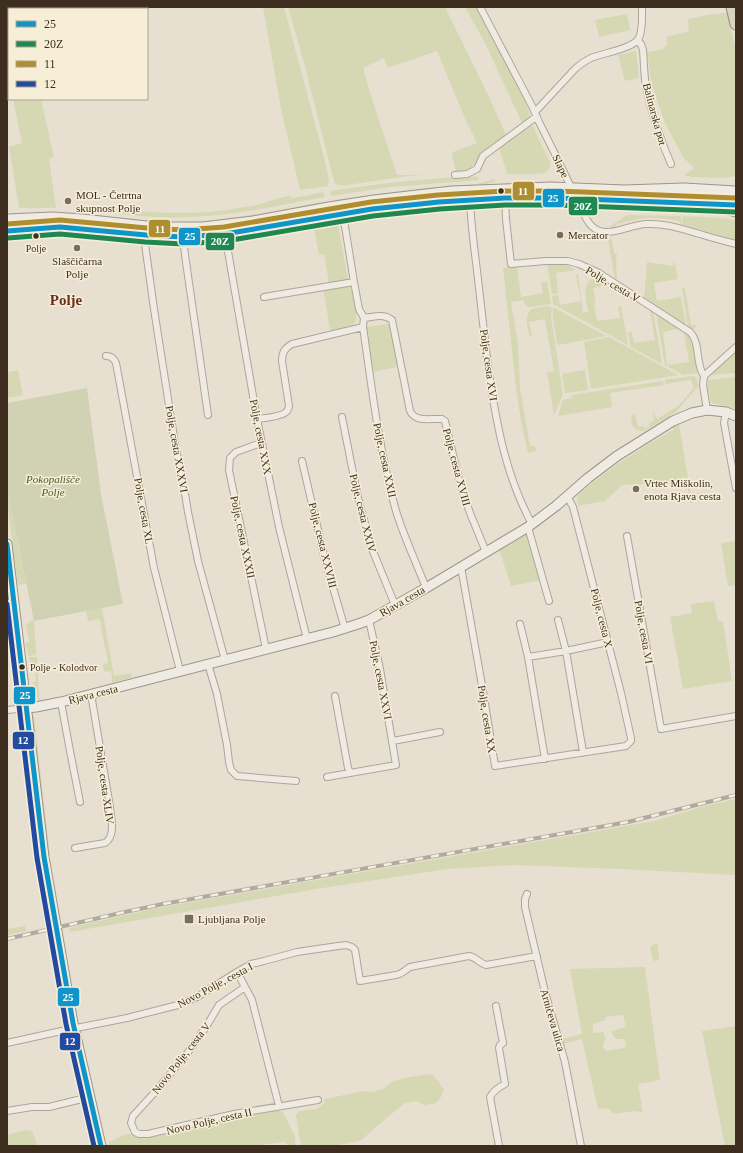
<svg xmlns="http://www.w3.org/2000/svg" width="743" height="1153" font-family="'Times New Roman',serif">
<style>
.green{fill:#d6d7b3;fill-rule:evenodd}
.cemetery{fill:#d1d1b3}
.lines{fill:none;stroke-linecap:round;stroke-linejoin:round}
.street-casing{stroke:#ada599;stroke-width:8}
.secondary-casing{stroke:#9c958a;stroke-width:11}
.highway-casing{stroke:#928b80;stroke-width:13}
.street{stroke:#efebe3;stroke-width:6}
.secondary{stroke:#efebe3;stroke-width:9}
.highway{stroke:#dad1c2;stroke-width:11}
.rail-casing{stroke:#afaaa2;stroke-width:4}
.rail{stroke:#f7eed8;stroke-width:2.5;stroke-dasharray:8;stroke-linecap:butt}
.bus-1-casing{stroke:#f7eed8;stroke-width:8}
.bus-2-casing{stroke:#f7eed8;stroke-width:8}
.bus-3-casing{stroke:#f7eed8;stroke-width:8}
.bus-4-casing{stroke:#f7eed8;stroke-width:8}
.bus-1{stroke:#1095ca;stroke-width:5}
.bus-2{stroke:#1f8751;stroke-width:5}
.bus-3{stroke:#af8e32;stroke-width:5}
.bus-4{stroke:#224aa0;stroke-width:5}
.bus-dot{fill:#3d2e20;stroke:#f7eed8;stroke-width:1.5}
.poi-dot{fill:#786c5e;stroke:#f7eed8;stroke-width:1.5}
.labels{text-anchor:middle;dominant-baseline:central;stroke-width:3;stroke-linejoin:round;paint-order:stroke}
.bus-label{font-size:10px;fill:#3d2e20;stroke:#f7eed8}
.street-label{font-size:11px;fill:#3d2e20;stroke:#f7eed8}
.poi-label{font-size:11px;fill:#3d2e20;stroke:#f7eed8;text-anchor:start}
.park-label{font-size:11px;font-style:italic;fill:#4d5a26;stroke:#f7eed8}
.district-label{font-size:15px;font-weight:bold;fill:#6b2e1e;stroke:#f7eed8}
.line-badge{stroke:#f7eed8;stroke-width:1.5}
.badge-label{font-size:11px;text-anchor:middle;font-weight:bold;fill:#fff}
</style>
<rect width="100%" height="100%" fill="#e7e0d1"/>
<path class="green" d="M7,7h1l1,5v66l-2,-10v-31l2,-1 -2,-7z
M263,7h21l41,154 4,19 -1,6 -28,4 -19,-81z
M288,7h157l45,92 16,36 16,-12 -37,-80 -20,-36h11c10,17 56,98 54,112l-48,35 -9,12 -7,5 -8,2 -2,-1 -4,-17 1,-3 24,-9 -11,-22 -29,-70 -49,17 -4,-10 -21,10 10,34 24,73h27l-15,1 -62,9c-6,0 -10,2 -13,-4l-31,-122z
M727,13l9,37v126l-12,2 -33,-1 -7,-2 10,-7 -11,-11 -18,-34 -13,-37 -5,-34 14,-2 6,-5v-8l22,-6 -1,-12 24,-5z
M627,14l3,16 -31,7 -4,-17z
M636,51l3,27 -14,3 -7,-26z
M13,99h28l13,58 -5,2 7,49h-37l-10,-61 3,-1 10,-3z
M533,126l5,12 12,24c1,5 -1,9 -6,11 -6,2 -28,1 -37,1l-8,-27 29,-20z
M468,176l10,1 1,3 -88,7 -60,9 -1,-5 50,-7 50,-5z
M494,179l1,3 -18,4 -146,16 3,-2 88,-12 55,-4z
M323,192l2,5c-44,8 -88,18 -133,20 -36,2 -71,-3 -106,-7l3,-3 3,-1c45,6 90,10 135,4 10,-2 21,-3 30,-5 11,-3 22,-8 33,-9l2,2 12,-2z
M684,193h17l35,2v4l-51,-3 -38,1 -45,-1v-1h55z
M322,202l4,2c-51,9 -103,21 -154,20 -28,-1 -55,-5 -82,-7l-4,-3c39,4 77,10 116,7 40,-3 81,-12 120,-19z
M647,209l50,2 39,3v2l-39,-3 -50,-1z
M326,211v1c-48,9 -97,19 -146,21l-173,-6v-4l43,-1 31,1 75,8 24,1 19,-1z
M627,215l53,1 1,1v8l-2,-4c-25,-5 -37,-4 -62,3l-2,3h-6z
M685,216l35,2 16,2v20l-52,-15 -2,-1v-6z
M338,225l10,55 -19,3 -5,-29 -5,1 -5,-26z
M608,239h4l2,14 3,1 -1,8 1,20 -2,-1z
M674,260l4,19 -24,4 3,18 24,-4 5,29 -42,-27 3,-37 26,4z
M547,264l21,1 8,5 -20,3 2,20 -6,1z
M517,267l4,30 22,-4 -2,-11 6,-1 4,23 -22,3 -4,-2 -2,-5 -12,2 7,42 2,44 10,58h5l1,5 -8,2 -7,-32 -5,-33 -13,-120z
M578,274l5,39 5,-1c-1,-10 -7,-27 4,-33 3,-2 6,-2 9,-1 4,1 8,4 11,6l-19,4 3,15h-2l3,18 23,-3 -2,-11 3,-1 7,39 -75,-41 -1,-8 6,-1 2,10 21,-4 -5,-26z
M341,287h7c7,5 12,32 5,38 -4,4 -15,5 -21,6l-2,-1 -6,-37 1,-3z
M682,288h3l6,37h5l-2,4 -6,-2z
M548,306l4,2 -1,10 12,76 -9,22 -7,-44 7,-1 -9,-52 -16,3 3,14 -2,1c-2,-8 -7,-22 2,-28 4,-2 12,-2 16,-3z
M553,307l53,29 -47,9 -2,-1 -4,-27z
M650,311h3l9,53 -31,-17 -3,-14 4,-1 2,11 21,-3z
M656,312l26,16 -19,4 4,33 22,-3 -5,-29 3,1 5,5 6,34 -15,2 -18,-10z
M388,324l3,3 6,40 -25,5 -6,-45z
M609,337l69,38 -87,14 -7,-47z
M736,351v22l-26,2z
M18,370l5,25 -16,3v-26z
M585,370l3,20 -22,3h-1l-3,-19z
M692,376l4,1 2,9 -23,27 -31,18c-8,1 -15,-6 -12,-14l-1,-1 4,-2 3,13 6,-1v2l5,-1v-4l5,-2 -1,-8h1l3,6 21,-13 16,-18 -3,-8 -26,4v-4z
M736,377v32l-24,-6 -2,-4 -1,-8h-2l1,-11z
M663,381l1,4 -54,8 2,14 -54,9 5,-16 9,-2v-3z
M679,424l13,79h-2l-4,-26 -4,1v1l-37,7v-2l-23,1 -17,16 -27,5 -1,-10c29,-26 62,-47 96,-66l2,-4z
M7,489l19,95 -8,1 -11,-83z
M526,532l15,48 -30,6 -12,-37z
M736,541v44l-8,1 -7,-43z
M714,601l4,20h5l9,60 -49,8 -13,-72 22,-4 -1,-9z
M102,608l12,68 17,-3 1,4 -20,6v-5l-1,-7 -7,1 -1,-8 5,-1 -2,-13h-1l-5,-31 -12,2 -2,-10z
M34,620l2,35 -7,1 -4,-13 4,-1 -3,-18 4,-1 -1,-2z
M29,657h8l2,41 3,3c-9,-1 -8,-11 -9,-19h3l-1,-17h-4z
M34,715l16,141 -3,-1 -15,-133z
M22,717l2,5 15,134 -1,4z
M736,799v76l-116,-6 -105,-4 -67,4 -132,20 -246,43 -1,-4 83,-19 502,-88 51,-15z
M25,926l1,5 -19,4v-6z
M655,943l3,2 1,14 -2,2h-3l-2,-4 -2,-10z
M54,952l3,3 11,63 -1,4z
M645,967l15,113 -22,4 5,29 -8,-2 -21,3 -6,-6 -10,1 -16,-70 -19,5 -2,-5 21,-5 -12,-65zM623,1015l3,12 -14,4 1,5 3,3h9l1,6 -2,3 -18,3 -3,-4 1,-6 2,-2 -3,-7 -10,1v-9l12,-4v-3z
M736,1026v120h-11l-23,-115z
M432,1074l6,7 6,9 -3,7 -5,6 -11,2 -9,-4 -11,2 -34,28 -9,9 -27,6h-33l-3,-10 -3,-21 3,-4 18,-2 7,-5 1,-5 38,-8 11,1 10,-4 9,-7 16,-4z
M276,1110l7,2 12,24v9l-6,1 -5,-4 -31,4h-143l-1,-4 17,-8h8l7,3 23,-2z
M25,1130l7,1 6,15h-31v-11z"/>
<path class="cemetery" d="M87,388l14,106 22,110 -89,17 -27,-132v-86z"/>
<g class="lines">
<defs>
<path id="street" d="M480,7l52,99 7,16 16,32 32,66c14,24 38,5 59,4 19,-1 36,5 54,10 12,4 24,7 36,10
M637,41l4,3 2,6c1,12 1,25 3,37 6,27 14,52 25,77
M535,112l39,-42c5,-5 11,-9 17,-12 12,-5 42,-9 48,-20 4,-9 3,-22 3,-31
M455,175l12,-1 10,-5 6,-13 53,-39
M505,198l1,21 5,45 34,-3h23l11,3 20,9 91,59c11,11 5,32 14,44
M470,200c1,29 6,59 9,88 3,26 6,52 9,79 8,54 17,108 44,157
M343,214l11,68 5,27 5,9 -1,9c9,62 16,124 33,184 8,26 20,51 30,77
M225,234l32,185 22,108 28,112
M146,235l-1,9 9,65 22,141 7,31 5,31 10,49 27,99
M183,237l2,18 23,160
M264,297l90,-15
M364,318c10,-1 19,-5 28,2l18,91c6,12 20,7 32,8l3,2 15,63 10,29 16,39
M106,356c5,0 8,2 10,7l38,205 26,103
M707,410l-4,-25 1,-9 32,-29
M726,412l-2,11 12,65
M342,417l16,81 14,51 23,56
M257,419c7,-1 24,-2 29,-7 2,-1 2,-3 3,-6l-7,-45c0,-9 3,-13 10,-17l71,-17
M261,443l-25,9 -6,6 -1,12 37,179
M302,461l23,99 20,69
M528,527l21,74
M627,536l34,193 75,-13
M461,567l22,124 12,75 131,-20 5,-5v-3l-10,-45 -48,-186 -6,-11
M558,620l8,31 17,101
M520,624l8,33 17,102
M528,657l38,-6 42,-9
M208,664l9,30 10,51 2,17 2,8 6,6 59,5
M335,696l13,72 2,5
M61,702l9,49 10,51
M7,710l20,-2
M393,741l47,-9
M327,777l69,-12 -16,-96 -11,-49
M75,848l30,-5c11,-7 6,-25 5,-36l-19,-113
M527,894l-2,5v8l20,85 20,70 16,84
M237,972l15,28 27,106
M245,987l-26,18 -13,22 -20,28 -31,37 -22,24 -2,7 4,9 4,2h9l86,-20 84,-14
M496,1006l7,37 -3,2 -1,3 6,36c-6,3 -11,6 -15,13l9,49
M7,1043l59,-13 61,-12 51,-13 19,-8 40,-25 14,-8 13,-3 33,-9 41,-6 8,-1 6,2 3,3 5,31 36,-6c6,-1 9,-5 14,-8l59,-11c7,1 10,7 17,9l51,-9
M7,1111l25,-4h17l41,-10"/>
<path id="secondary" d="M721,208l15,4
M7,219l46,-2 29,2 74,8h47l50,-6 76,-14 45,-7 78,-9 99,-4 73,3 60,-2 52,3
M7,231l43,-4h10l86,8 37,2 21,-1 21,-2 29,-5 118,-20 67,-7 66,-4h52l179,7
M7,544l37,313 29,166 28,123
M27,708l9,-1 25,-5 272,-70 25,-8 11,-4 57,-32 102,-61 28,-21 32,-28 29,-22 56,-35 19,-8 15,-3 19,2 10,4"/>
<path id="highway" d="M732,7l4,17"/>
</defs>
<use href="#street" class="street-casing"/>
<use href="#secondary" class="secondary-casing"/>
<use href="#highway" class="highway-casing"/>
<use href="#street" class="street"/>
<use href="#secondary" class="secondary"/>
<use href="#highway" class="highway"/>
<defs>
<path id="rail" d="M7,939l118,-27 38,-8 465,-82 108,-27"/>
</defs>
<use href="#rail" class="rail-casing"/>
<use href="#rail" class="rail"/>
<defs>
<path id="bus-1" d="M7,231l53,-4 86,8 37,2 42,-3 147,-25 67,-7 66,-4h52l179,7
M7,544l37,313 29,166 28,123"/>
<path id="bus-2" d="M8,238l52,-4 85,8 38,2 43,-3 147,-25 67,-7 65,-4h52l179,7"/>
<path id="bus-3" d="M7,224l53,-4 87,8 36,2 41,-3 147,-25 67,-7 67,-4h52l179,7"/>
<path id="bus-4" d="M7,604l30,254 29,166 28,122"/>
</defs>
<use href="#bus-1" class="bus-1-casing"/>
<use href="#bus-2" class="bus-2-casing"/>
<use href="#bus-3" class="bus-3-casing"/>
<use href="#bus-4" class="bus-4-casing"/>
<use href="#bus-1" class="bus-1"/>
<use href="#bus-2" class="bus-2"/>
<use href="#bus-3" class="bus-3"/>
<use href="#bus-4" class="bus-4"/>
</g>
<g class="bus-dot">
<circle cx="501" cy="191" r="3.5"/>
<circle cx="36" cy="236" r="3.5"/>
<circle cx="22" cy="667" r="3.5"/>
</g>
<g class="poi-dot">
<circle cx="68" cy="201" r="4"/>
<circle cx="560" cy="235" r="4"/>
<circle cx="77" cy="248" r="4"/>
<circle cx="636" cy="489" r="4"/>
<rect x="184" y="914" width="10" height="10" rx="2"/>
</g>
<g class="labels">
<g class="bus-label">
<text x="36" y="248">Polje</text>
<text x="30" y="667" text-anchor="start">Polje - Kolodvor</text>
</g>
<g class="street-label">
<text transform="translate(655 114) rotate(75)">Balinarska pot</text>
<text transform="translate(561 166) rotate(64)">Slape</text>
<text transform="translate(613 284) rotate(30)">Polje, cesta V</text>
<text transform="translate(489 365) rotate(82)">Polje, cesta XVI</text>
<text transform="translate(261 437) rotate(79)">Polje, cesta XXX</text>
<text transform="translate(177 449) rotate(80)">Polje, cesta XXXVI</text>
<text transform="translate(385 460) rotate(78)">Polje, cesta XXII</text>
<text transform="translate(457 467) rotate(75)">Polje, cesta XVIII</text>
<text transform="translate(144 511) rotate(80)">Polje, cesta XL</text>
<text transform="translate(363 513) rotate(76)">Polje, cesta XXIV</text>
<text transform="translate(243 537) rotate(78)">Polje, cesta XXXII</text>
<text transform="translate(323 545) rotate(76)">Polje, cesta XXVIII</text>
<text transform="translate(402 601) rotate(-30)">Rjava cesta</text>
<text transform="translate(602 618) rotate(76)">Polje, cesta X</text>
<text transform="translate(644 632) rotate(80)">Polje, cesta VI</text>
<text transform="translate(381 680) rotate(79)">Polje, cesta XXVI</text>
<text transform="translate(93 694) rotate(-14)">Rjava cesta</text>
<text transform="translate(487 719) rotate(81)">Polje, cesta XX</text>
<text transform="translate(105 785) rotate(82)">Polje, cesta XLIV</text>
<text transform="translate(215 985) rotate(-28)">Novo Polje, cesta I</text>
<text transform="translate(553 1020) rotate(74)">Arničeva ulica</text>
<text transform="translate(181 1058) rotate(-52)">Novo Polje, cesta V</text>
<text transform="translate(209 1121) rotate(-13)">Novo Polje, cesta II</text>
</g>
<g class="poi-label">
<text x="76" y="195">MOL - Četrtna<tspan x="76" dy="13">skupnost Polje</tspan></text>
<text x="568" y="235">Mercator</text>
<text x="77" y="261" text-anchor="middle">Slaščičarna<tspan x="77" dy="13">Polje</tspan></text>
<text x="644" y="483">Vrtec Miškolin,<tspan x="644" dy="13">enota Rjava cesta</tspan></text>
<text x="198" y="919">Ljubljana Polje</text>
</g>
<g class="park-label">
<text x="53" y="479">Pokopališče<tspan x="53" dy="13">Polje</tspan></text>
</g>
<g class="district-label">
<text x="66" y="300">Polje</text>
</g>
</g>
<g class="line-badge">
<rect x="512" y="181" width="23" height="20" rx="4" fill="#af8e32"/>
<rect x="542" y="188" width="23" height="20" rx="4" fill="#1095ca"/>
<rect x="568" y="196" width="30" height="20" rx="4" fill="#1f8751"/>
<rect x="148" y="219" width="23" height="19" rx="4" fill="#af8e32"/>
<rect x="178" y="227" width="23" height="19" rx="4" fill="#1095ca"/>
<rect x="205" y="232" width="30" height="19" rx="4" fill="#1f8751"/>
<rect x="13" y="686" width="23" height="19" rx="4" fill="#1095ca"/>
<rect x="12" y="731" width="23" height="19" rx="4" fill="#224aa0"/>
<rect x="57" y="987" width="23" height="20" rx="4" fill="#1095ca"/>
<rect x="59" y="1032" width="22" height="19" rx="4" fill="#224aa0"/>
</g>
<g class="badge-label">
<text x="523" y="195">11</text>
<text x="553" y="202">25</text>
<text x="583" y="210">20Z</text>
<text x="160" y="233">11</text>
<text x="190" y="240">25</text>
<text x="220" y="245">20Z</text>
<text x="25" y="699">25</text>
<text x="23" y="744">12</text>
<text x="68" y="1001">25</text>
<text x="70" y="1045">12</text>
</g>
<rect width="743" height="1153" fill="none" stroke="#3d2e20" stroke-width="16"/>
<rect x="8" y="8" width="140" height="92" fill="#f7eed8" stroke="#ada18e"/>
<rect x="16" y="21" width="20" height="6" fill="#1095ca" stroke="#ada18e"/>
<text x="44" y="28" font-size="12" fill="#3d2e20">25</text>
<rect x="16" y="41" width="20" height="6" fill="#1f8751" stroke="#ada18e"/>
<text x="44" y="48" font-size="12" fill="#3d2e20">20Z</text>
<rect x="16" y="61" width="20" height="6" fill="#af8e32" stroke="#ada18e"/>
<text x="44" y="68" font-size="12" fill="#3d2e20">11</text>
<rect x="16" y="81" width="20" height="6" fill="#224aa0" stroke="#ada18e"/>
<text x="44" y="88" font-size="12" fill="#3d2e20">12</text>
</svg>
